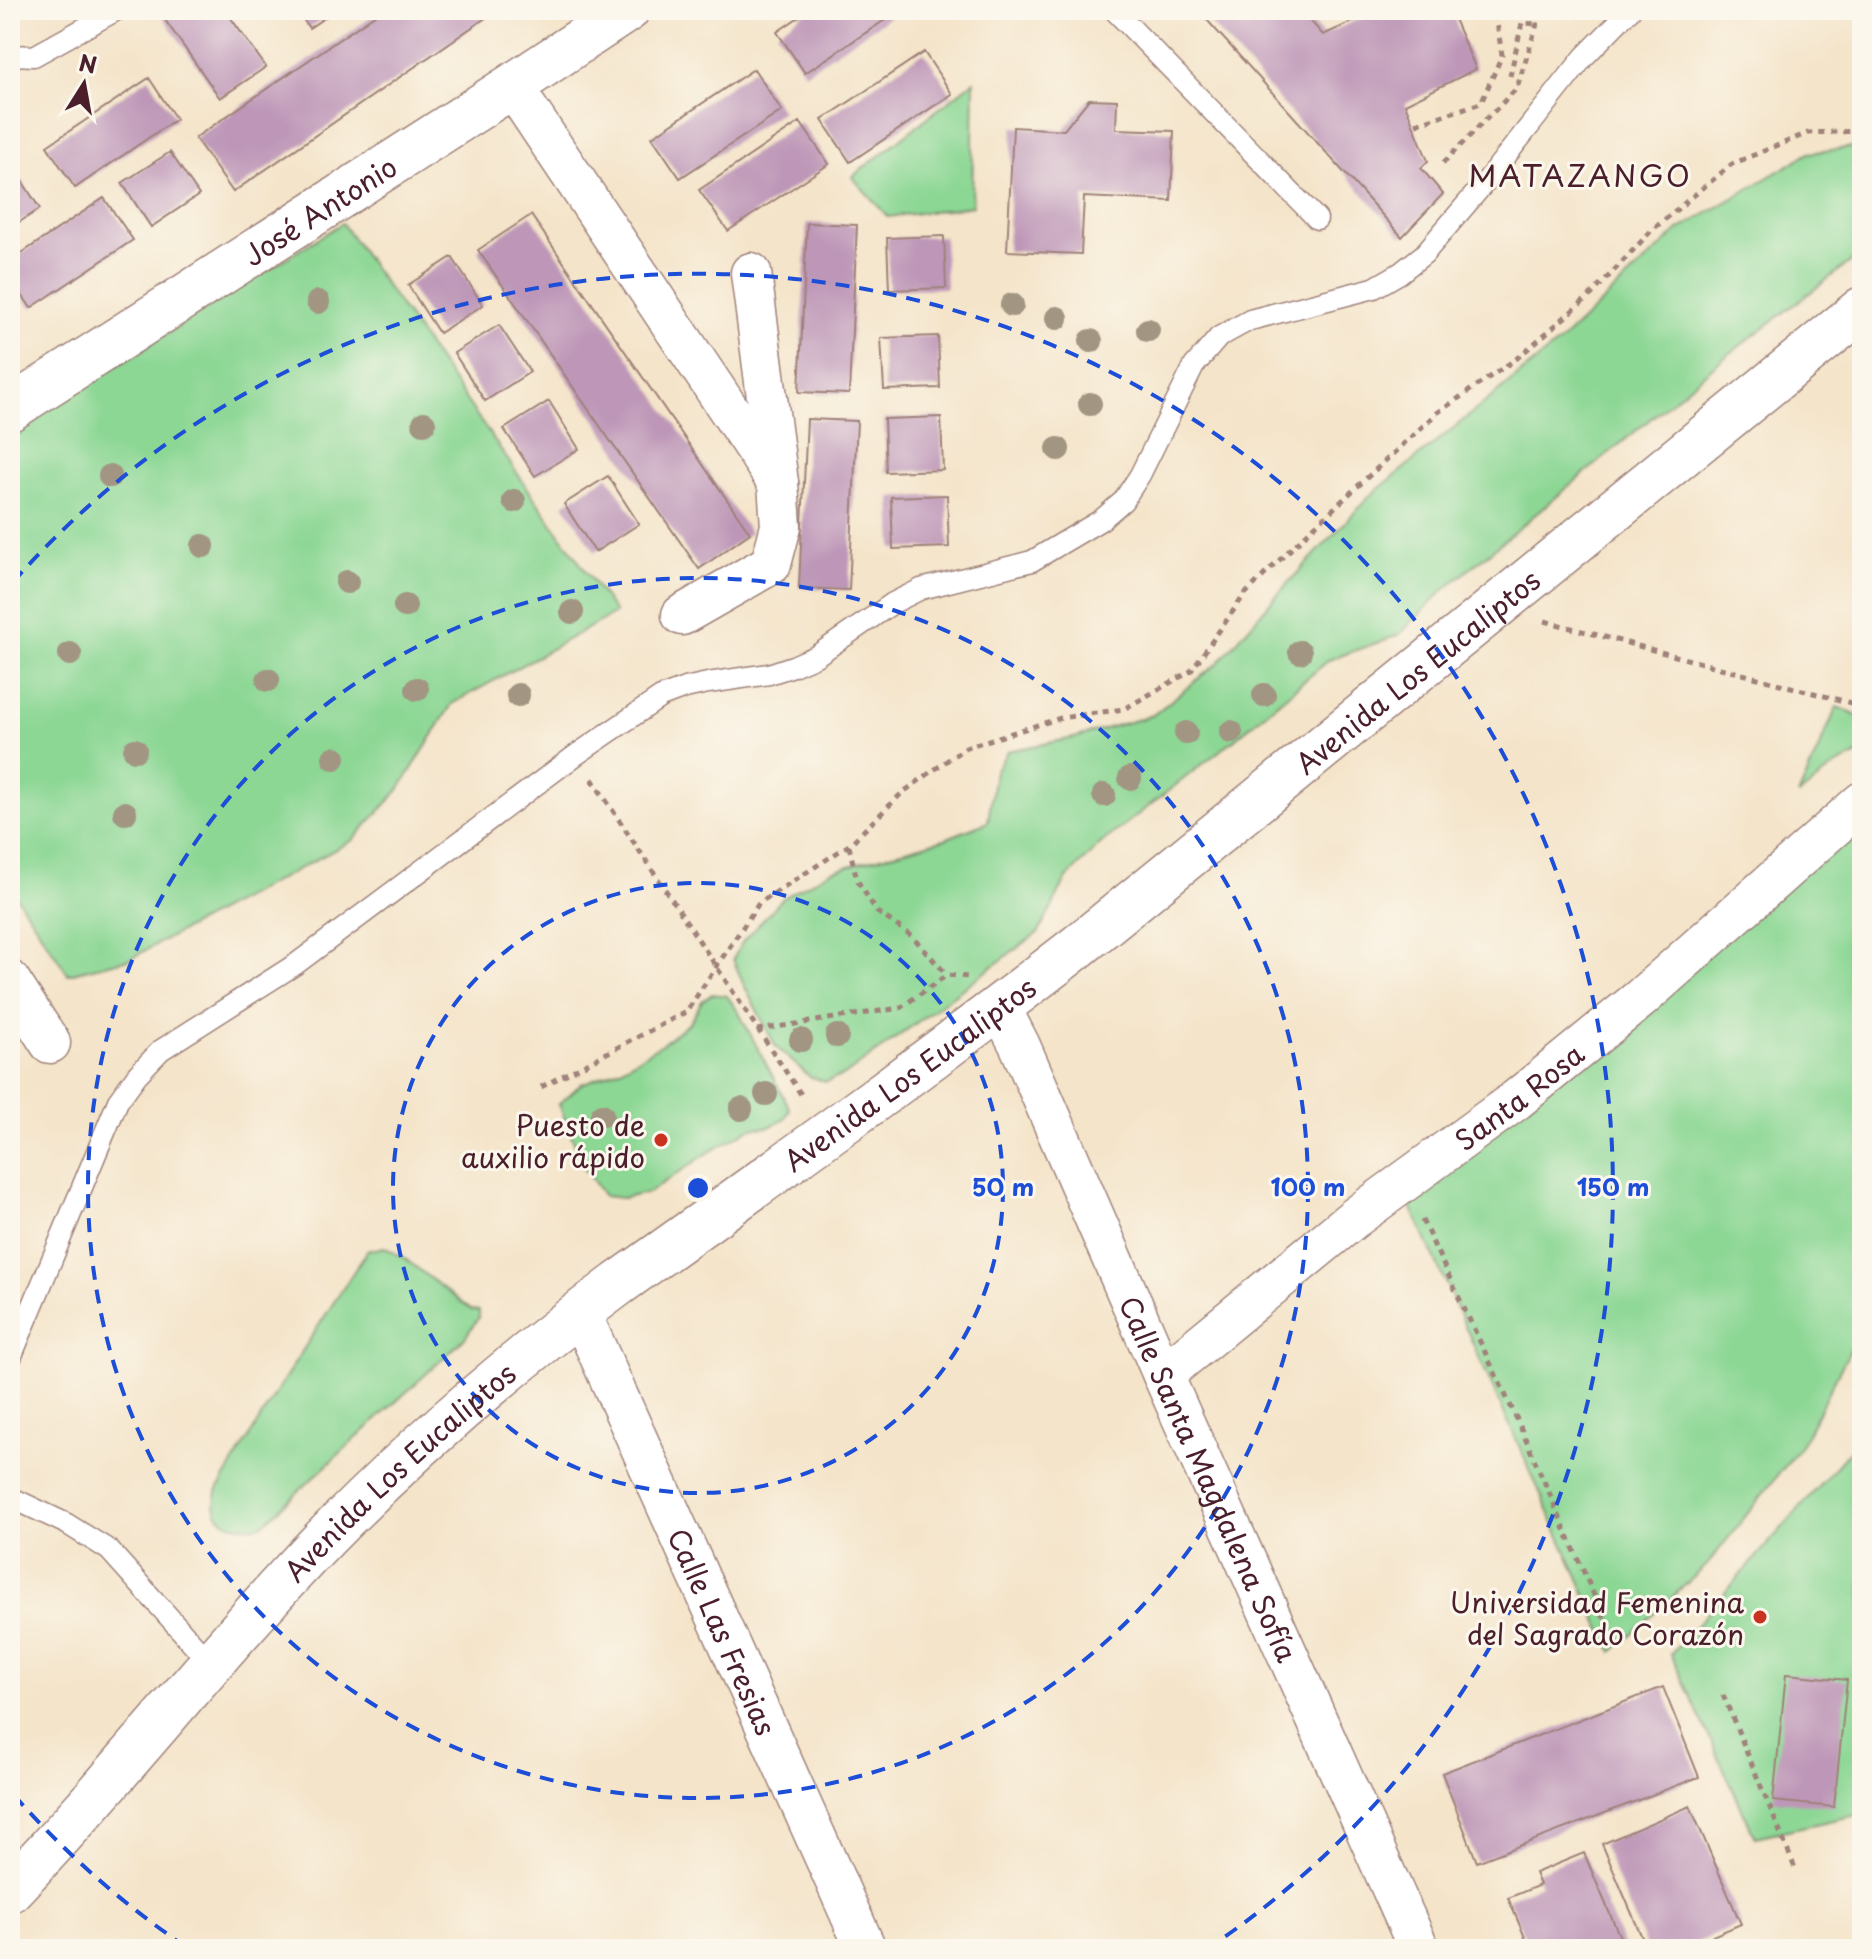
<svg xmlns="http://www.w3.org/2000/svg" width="1872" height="1959" font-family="'Playpen Sans',sans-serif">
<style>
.green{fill:#8cd794;stroke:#6b7b60;stroke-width:2}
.building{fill:#be97b8}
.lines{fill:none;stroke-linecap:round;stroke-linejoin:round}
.service-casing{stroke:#9f827a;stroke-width:23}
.minor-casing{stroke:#9f827a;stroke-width:43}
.tertiary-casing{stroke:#9f827a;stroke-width:47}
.path{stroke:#9f827a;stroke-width:5;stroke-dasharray:6 6;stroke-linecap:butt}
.service{stroke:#fff;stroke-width:20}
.minor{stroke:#fff;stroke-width:40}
.tertiary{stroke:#fff;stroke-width:44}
.tree{fill:#a29683}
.ring{fill:none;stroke:#1d4ed8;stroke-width:4;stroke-dasharray:14 10}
.poi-dot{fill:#c8321e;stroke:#fbf7ec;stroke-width:3}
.labels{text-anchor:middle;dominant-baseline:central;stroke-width:6;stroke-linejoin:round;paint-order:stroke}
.street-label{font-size:28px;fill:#4a1f2b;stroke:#fbf7ec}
.poi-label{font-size:28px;fill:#4a1f2b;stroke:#fbf7ec;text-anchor:end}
.neighbourhood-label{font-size:30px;letter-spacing:2px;fill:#4a1f2b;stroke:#fbf7ec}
.centre{fill:#1d4ed8;stroke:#fbf7ec;stroke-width:4}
.ring-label{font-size:24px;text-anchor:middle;font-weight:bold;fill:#1d4ed8;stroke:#fbf7ec;stroke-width:6;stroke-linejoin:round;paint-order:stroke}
</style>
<rect width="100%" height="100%" fill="#fbf7ec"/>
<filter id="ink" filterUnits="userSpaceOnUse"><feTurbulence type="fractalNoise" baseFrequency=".0125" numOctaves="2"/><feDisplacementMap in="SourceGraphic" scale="16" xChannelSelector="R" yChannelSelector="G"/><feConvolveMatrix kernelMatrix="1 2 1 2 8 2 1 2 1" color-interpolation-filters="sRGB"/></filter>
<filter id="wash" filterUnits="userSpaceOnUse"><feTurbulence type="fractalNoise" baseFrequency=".006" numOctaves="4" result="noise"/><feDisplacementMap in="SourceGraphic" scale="32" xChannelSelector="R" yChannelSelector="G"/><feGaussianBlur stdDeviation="1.8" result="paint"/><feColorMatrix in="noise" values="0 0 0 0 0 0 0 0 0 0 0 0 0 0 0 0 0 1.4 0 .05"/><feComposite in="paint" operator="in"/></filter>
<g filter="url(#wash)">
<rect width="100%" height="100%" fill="#f4e4c9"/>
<path class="green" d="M974,81l-2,125 -84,11 -36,-40z
M1862,146v107l-142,108 -277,230 -44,44 -70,25 -98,82 -131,102 -33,34 -28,54 -192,142 -21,8 -16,-5 -34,-30 -33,-64 -10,-24 10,-18 40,-43 48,-27 114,-32 43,-17 7,-51 13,-20 66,-13 79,-23 65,-52 57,-66 95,-101 192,-156 117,-110 130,-77z
M342,223l273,390 -163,91 -53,86 -46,50 -224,119 -61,15 -58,-87v-454z
M1837,707l25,11v35l-27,13 -37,30z
M1862,822v505l-62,120 -93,118 -95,87 -203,-450z
M712,994l15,2 12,17 51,96 -6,11 -15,7 -18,1 -43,25 -60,40 -25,5 -19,-2 -21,-30 -24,-62 22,-20 39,-15 42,-25 28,-22 12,-21z
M384,1247l20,11 67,52 8,1v6l-15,22 -202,186c-17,3 -45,3 -47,-21 0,-4 2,-8 2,-13l66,-110 84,-130z
M1862,1437v377l-107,23 -84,-183z"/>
<g id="blocks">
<path class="building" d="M158,10h67l41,57 -46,31z
M297,10h39l-27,18z
M382,10h115l-264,182 -38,-54z
M809,10h91l-95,63 -28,-41z
M1198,10h103l22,25 56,-25h71l26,59 -71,35 23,57 -7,7 22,26 -41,43z
M924,52l28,42 -102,68 -28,-42z
M754,69l28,42 -102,67 -28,-41z
M149,78l27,41 -101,69 -28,-42z
M1089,99l28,1 -1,29 58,2 -3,70 -87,-4 -3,57 -74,-3 6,-124 51,3z
M800,122l29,42 -101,67 -29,-41z
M170,152l29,43 -48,32 -29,-44z
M10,162l30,47 -30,19z
M104,198l29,42 -102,68 -21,-30v-17z
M531,215l219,318 -51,36 -221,-319z
M807,223l50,2 -8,169 -50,-2z
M944,236l2,52 -57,2 -2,-52z
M452,257l31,48 -44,28 -31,-48z
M499,325l31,47 -45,29 -31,-48z
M938,336l2,52 -56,2 -3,-52z
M549,401l30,48 -44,27 -31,-47z
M941,417l2,53 -57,2 -2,-53z
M807,419l50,2 -8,169 -50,-2z
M608,476l31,48 -44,28 -31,-48z
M947,495l2,52 -56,2 -2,-52z
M1786,1674l61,6 -13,127 -61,-6z
M1663,1687l36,90 -222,85 -35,-89z
M1690,1806l51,118 -59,25h-35l-45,-105z
M1584,1853l41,96h-95l-22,-51 32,-13 -5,-12z"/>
</g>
</g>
<g filter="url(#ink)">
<use href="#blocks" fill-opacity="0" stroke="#9f827a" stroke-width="2"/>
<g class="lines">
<defs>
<path id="service" d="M1114,10l203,209
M10,51l4,4 20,1 83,-46
M10,1360l108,-259 19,-26 24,-25 135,-86 280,-209 85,-58 24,-9 23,-5 61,-9 24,-8 23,-10 77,-53 28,-14 111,-28 69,-41 22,-19 17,-26 54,-109 25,-29 31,-17 124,-32 26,-15 24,-19 63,-74 97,-123 46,-47
M10,1497l57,27 42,26 102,114"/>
<g id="minor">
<path d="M512,86l266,397"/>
<path d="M682,615l89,-51 10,-38 -3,-43 -27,-210"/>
<path d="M10,981l40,62"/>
<path id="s1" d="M1000,1007l20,39 143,329 256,574"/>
<path id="s2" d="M580,1312l286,637"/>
<path id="s3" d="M1163,1375l190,-156 163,-119 124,-101 222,-197"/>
</g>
<g id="tertiary">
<path id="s4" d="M10,409l502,-323 115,-76"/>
<path id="s5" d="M10,1890c97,-101 183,-210 278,-313 99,-108 212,-205 330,-293 156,-111 312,-222 463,-340l781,-635"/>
</g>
</defs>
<use href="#service" class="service-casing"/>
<use href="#minor" class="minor-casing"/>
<use href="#tertiary" class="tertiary-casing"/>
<path class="path" d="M1510,76l12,-53 15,1
M1416,124l65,-21 21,-48 -7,-45
M1443,163l74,-75 20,-64 -2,-14
M1545,621l317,85
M592,779l212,320
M849,846l8,34 20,32 35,24 35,39
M757,1030l143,-22 47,-33 21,2
M541,1087l145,-75 73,-109 90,-58 53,-52 64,-46 95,-29 63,-9 67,-38 54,-77 61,-60 131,-121 79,-54 76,-65 60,-64 80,-66 76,-31 54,-2
M1422,1220l93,195 99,226
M1723,1695l72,173"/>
<use href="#service" class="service"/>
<use href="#minor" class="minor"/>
<use href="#tertiary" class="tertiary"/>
</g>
<g class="tree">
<circle cx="318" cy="302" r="12"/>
<circle cx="1012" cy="305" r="12"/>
<circle cx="1057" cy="318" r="12"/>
<circle cx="1148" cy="330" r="12"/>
<circle cx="1091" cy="341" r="12"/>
<circle cx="1090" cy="404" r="12"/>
<circle cx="424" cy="423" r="12"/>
<circle cx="1058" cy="449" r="12"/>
<circle cx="110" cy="476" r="12"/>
<circle cx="514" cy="501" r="12"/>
<circle cx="203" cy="546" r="12"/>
<circle cx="347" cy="582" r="12"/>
<circle cx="405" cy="606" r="12"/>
<circle cx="572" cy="612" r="12"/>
<circle cx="1300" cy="652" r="12"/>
<circle cx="70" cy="654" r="12"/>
<circle cx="268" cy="680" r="12"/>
<circle cx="417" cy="689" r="12"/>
<circle cx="518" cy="695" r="12"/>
<circle cx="1264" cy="695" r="12"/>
<circle cx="1231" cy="732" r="12"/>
<circle cx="1186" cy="733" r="12"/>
<circle cx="135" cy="750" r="12"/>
<circle cx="334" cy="758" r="12"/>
<circle cx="1130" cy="778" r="12"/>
<circle cx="1104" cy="795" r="12"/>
<circle cx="125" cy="813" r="12"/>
<circle cx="837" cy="1036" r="12"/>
<circle cx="801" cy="1040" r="12"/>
<circle cx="766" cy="1094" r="12"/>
<circle cx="741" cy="1109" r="12"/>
<circle cx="602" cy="1115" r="12"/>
</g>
</g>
<g class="ring">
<circle cx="698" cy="1188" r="305"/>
<circle cx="698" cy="1188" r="610"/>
<path d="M186 1947A915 915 0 0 1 13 1794M13 582A915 915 0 1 1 1210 1947"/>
</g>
<g class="poi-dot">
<circle cx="661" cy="1140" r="8"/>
<circle cx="1760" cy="1617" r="8"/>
</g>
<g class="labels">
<g class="street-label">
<text stroke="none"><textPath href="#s4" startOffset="368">José Antonio</textPath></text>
<text stroke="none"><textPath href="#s5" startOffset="1868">Avenida Los Eucaliptos</textPath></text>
<text stroke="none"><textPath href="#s5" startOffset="1220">Avenida Los Eucaliptos</textPath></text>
<text stroke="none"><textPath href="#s3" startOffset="452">Santa Rosa</textPath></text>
<text stroke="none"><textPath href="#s5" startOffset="572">Avenida Los Eucaliptos</textPath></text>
<text stroke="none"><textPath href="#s1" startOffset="516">Calle Santa Magdalena Sofía</textPath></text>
<text stroke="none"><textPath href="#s2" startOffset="350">Calle Las Fresias</textPath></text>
</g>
<g class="poi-label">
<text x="645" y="1124">Puesto de<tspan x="645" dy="32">auxilio rápido</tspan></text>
<text x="1744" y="1601">Universidad Femenina<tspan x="1744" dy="32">del Sagrado Corazón</tspan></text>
</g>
<g class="neighbourhood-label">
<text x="1580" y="174">MATAZANGO</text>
</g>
</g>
<circle cx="698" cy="1188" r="12" class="centre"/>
<g class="ring-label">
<text x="1003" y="1196">50 m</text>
<text x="1308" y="1196">100 m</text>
<text x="1613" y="1196">150 m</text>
</g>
<rect width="1872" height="1959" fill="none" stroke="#fbf7ec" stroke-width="40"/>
<g transform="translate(84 84) rotate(11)" stroke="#fbf7ec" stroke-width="6" paint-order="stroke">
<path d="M0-6L14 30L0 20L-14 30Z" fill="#4a1f2b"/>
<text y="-12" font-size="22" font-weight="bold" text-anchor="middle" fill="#4a1f2b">N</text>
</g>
</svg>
